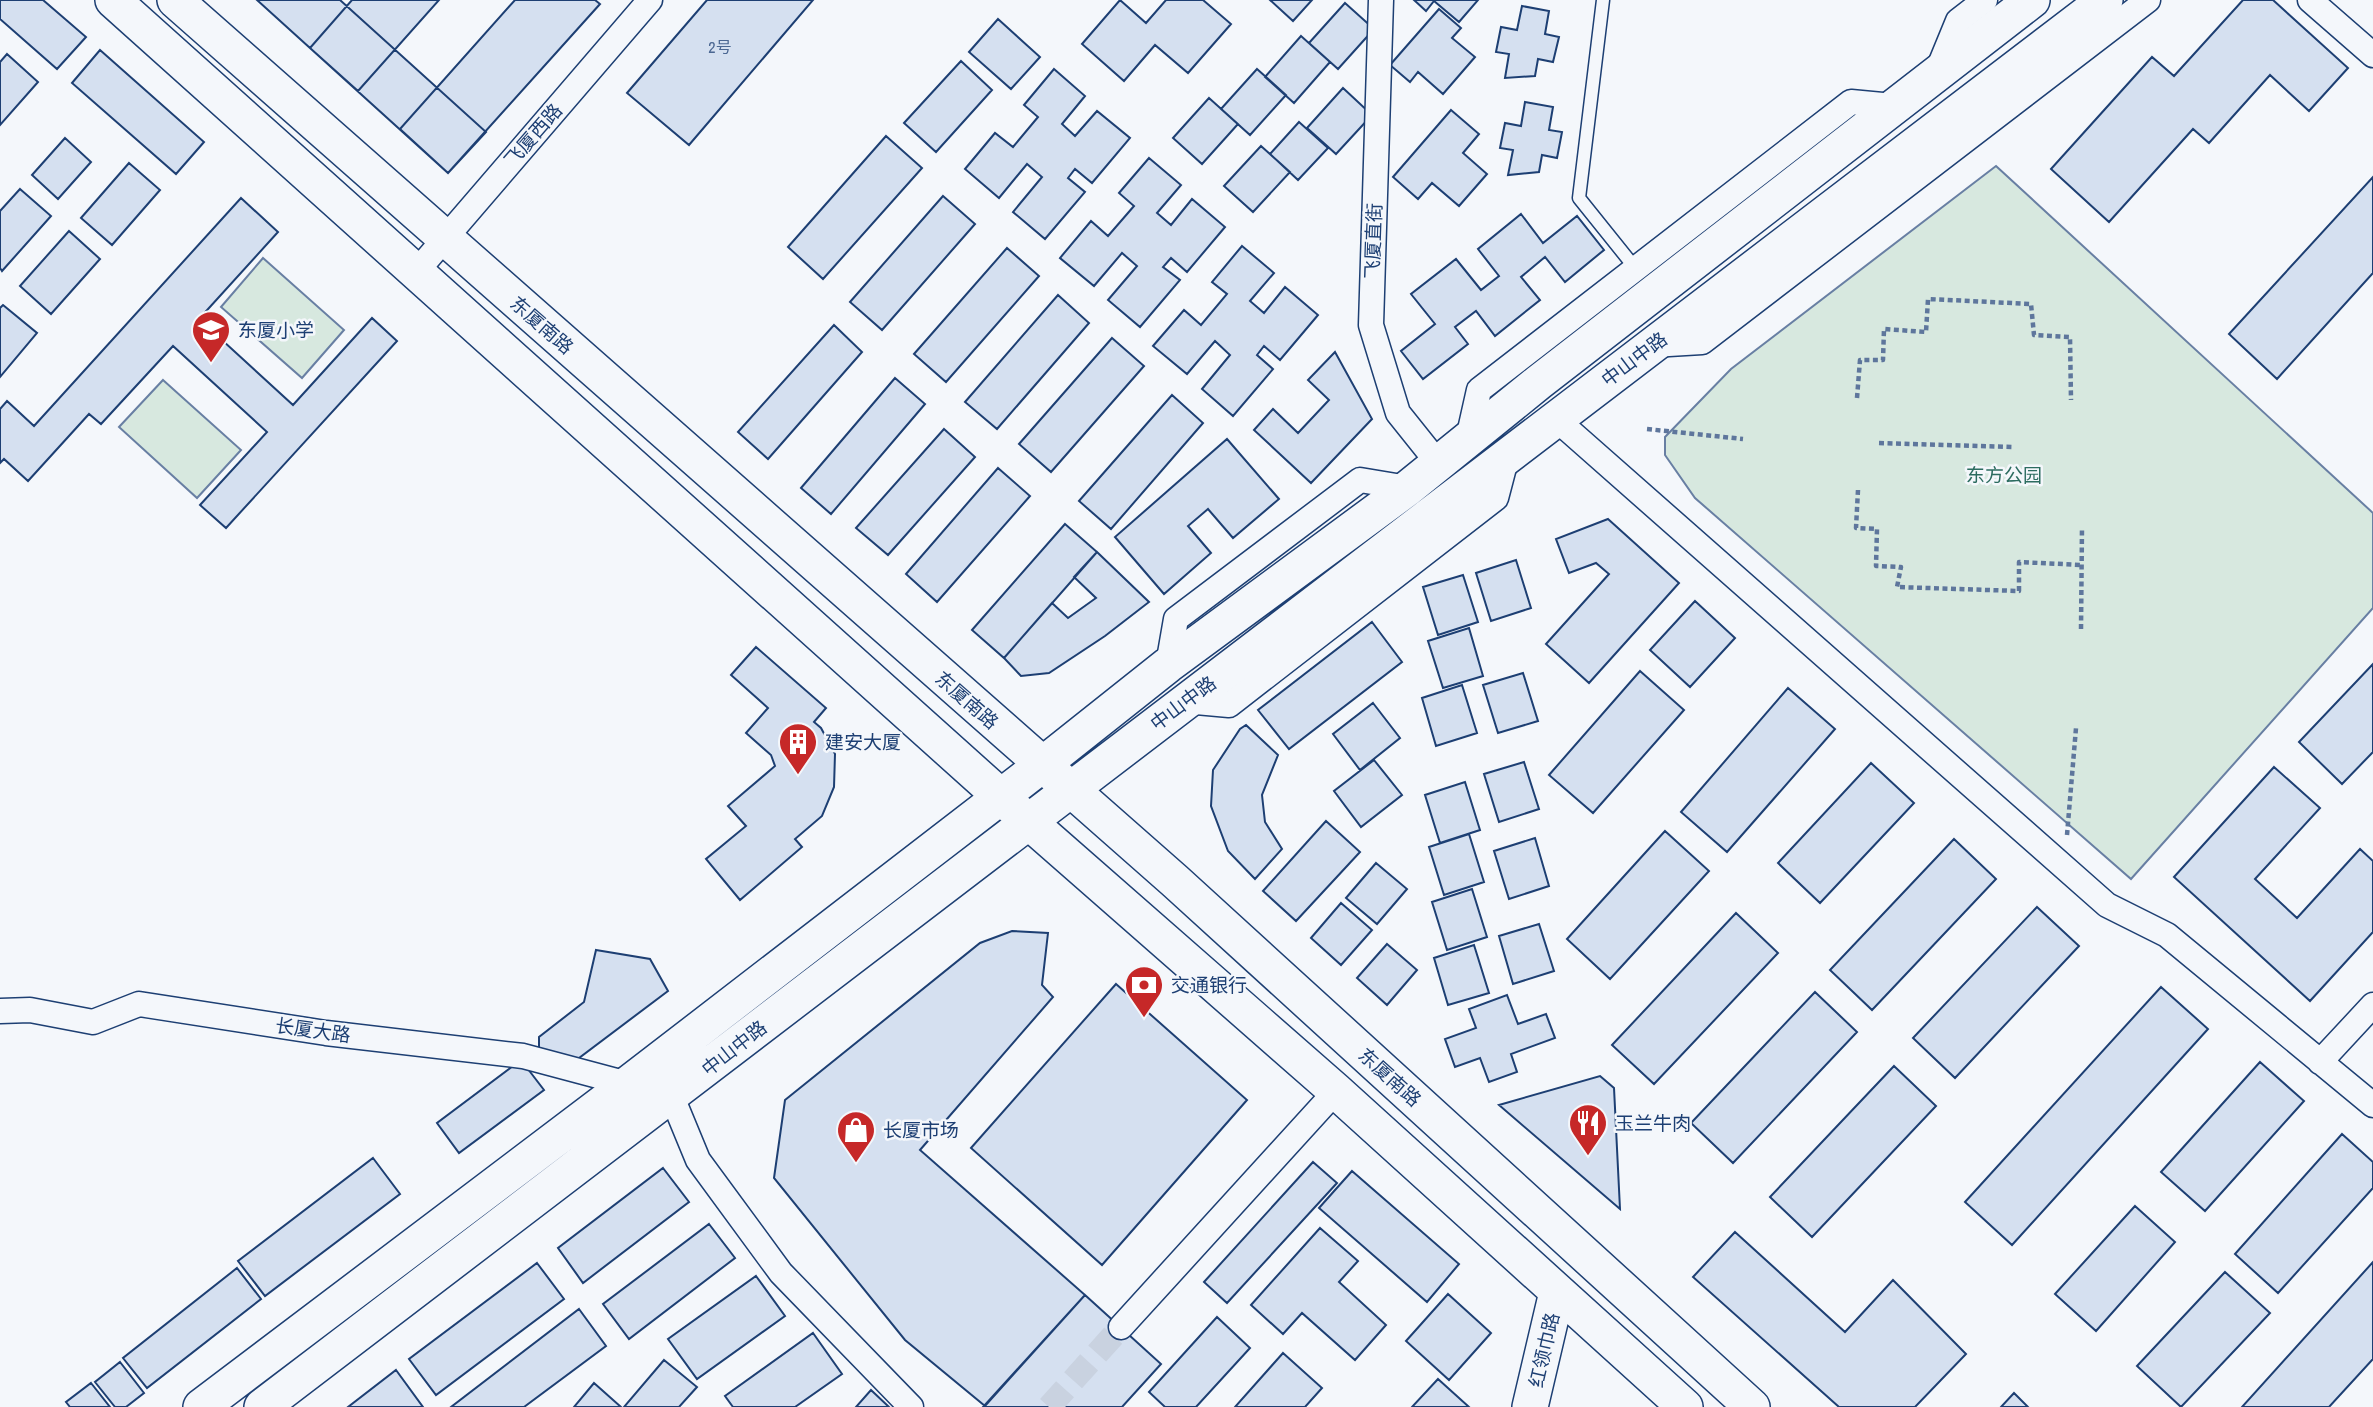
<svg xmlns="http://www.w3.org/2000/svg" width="2373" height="1407" font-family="'Archivo Narrow','Noto Sans SC',sans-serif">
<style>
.green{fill:#d7e8df;stroke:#687fa3;stroke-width:2}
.building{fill:#d5e0f0;stroke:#1d3f73;stroke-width:2}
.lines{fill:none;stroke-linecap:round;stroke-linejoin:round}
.street-tunnel{stroke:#c9d2e0;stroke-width:24;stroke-dasharray:24 12;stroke-linecap:butt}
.lane-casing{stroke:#1d3f73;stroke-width:15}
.street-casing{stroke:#1d3f73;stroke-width:27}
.secondary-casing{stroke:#1d3f73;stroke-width:38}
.path{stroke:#5e769c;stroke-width:4.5;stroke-dasharray:5 3.5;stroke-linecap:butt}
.lane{stroke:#f4f7fb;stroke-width:12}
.street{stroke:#f4f7fb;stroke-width:24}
.secondary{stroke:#f4f7fb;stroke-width:35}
.labels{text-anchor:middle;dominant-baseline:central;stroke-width:5;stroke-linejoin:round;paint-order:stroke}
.number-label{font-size:16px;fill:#4b6792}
.street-label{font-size:19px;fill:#1d3f73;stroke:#f4f7fb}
.poi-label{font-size:19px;fill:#1d3f73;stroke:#f4f7fb;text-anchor:start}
.park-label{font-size:19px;fill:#2c6c60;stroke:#f4f7fb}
</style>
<rect width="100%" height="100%" fill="#f4f7fb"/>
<path class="green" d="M1996,166l377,347v95l-242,271 -436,-381 -30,-43v-18l66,-68z
M263,258l81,72 -42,48 -81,-71z
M163,380l78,70 -44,48 -78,-71z"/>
<path class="building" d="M0,0h43l43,37 -29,32 -57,-50z
M257,0h83l146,132 -38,41z
M352,0h87l-81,91 -48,-43z
M515,0h80l5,4 -152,169 -48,-44z
M707,0h106l-124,145 -62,-52z
M1120,0l26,23 20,-23h37l28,24 -43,49 -33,-28 -31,36 -42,-37z
M1270,0h42l-19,21z
M1414,0h64l-19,22 -25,-21 -8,10z
M2243,0h30l75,68 -39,43 -39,-36 -61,68 -16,-14 -84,93 -58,-53 101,-112 22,19z
M1345,3l29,26 -36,40 -29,-26z
M1522,6l27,5 -4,23 14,3 -6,25 -15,-3 -3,17 -30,2 4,-24 -13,-2 5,-25 16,3z
M1439,9l22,19 -9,10 23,19 -32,37 -25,-22 -8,10 -20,-17z
M998,19l42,38 -29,32 -42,-37z
M1301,36l29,26 -36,41 -29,-26z
M100,50l104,92 -28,32 -104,-91z
M7,54l31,28 -38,43v-63z
M961,61l31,29 -56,62 -32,-29z
M1054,69l31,27 -23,28 13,12 22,-25 33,27 -38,45 -17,-14 -7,9 17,14 -40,47 -32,-27 29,-35 -15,-13 -28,34 -34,-29 30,-36 18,14 25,-30 -14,-12z
M1257,69l29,26 -36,40 -29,-26z
M1343,88l29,27 -36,39 -29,-26z
M1209,98l29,26 -36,40 -29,-26z
M1525,102l28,5 -4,23 13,2 -5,26 -15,-3 -3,17 -31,3 5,-25 -13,-2 5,-25 16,3z
M1451,110l28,24 -16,19 24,21 -28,32 -27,-23 -14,16 -25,-22z
M1299,122l29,26 -30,32 -28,-26z
M886,136l36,32 -99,111 -35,-32z
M65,138l26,24 -33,37 -26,-24z
M1261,146l29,26 -37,40 -29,-26z
M1149,158l32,27 -24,28 14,12 21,-26 33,28 -38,45 -16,-14 -8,9 17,13 -40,47 -32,-27 29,-34 -15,-13 -28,33 -34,-28 31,-37 17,15 26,-30 -15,-13z
M129,163l31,27 -48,55 -31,-27z
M2373,177v96l-96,106 -48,-45z
M20,189l31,27 -49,55 -2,-3v-57z
M943,196l32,28 -93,106 -32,-28z
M241,198l37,34 -79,87 94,86 79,-87 25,23 -171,187 -26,-23 67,-73 -94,-86 -72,78 -12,-10 -61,67 -24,-22 -4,4v-54l7,-8 27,25z
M1521,214l22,29 34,-27 27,34 -39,32 -20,-25 -24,20 19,23 -45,36 -19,-25 -21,16 13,17 -45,35 -22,-28 34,-27 -24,-30 45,-35 25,31 18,-14 -21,-27z
M69,231l31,28 -49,55 -31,-28z
M1242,246l32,27 -24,28 14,12 21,-26 33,28 -38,45 -16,-14 -7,9 16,14 -40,47 -31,-27 28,-34 -15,-14 -28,33 -34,-28 31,-36 17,15 26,-31 -15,-12z
M1007,248l32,28 -93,106 -32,-28z
M1058,295l31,28 -92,106 -32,-27z
M3,305l34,28 -37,44v-69z
M834,325l28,27 -94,107 -30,-27z
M1112,338l32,28 -93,106 -32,-28z
M1335,352l37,67 -61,64 -57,-53 19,-21 25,24 31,-33 -21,-20z
M895,378l30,26 -94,110 -30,-26z
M1172,395l31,28 -92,106 -32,-28z
M944,429l31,28 -87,98 -32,-27z
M1227,439l52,60 -46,39 -25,-29 -20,17 23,27 -47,41 -49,-57z
M998,468l32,28 -93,106 -31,-28z
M1608,519l71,64 -90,100 -43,-39 63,-70 -13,-11 -27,10 -13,-34z
M1065,524l32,28 -93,106 -32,-28z
M1097,552l52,50 -44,34 -56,37 -28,3 -17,-18 48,-55 16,15 28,-20 -22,-21z
M1516,560l15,48 -40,13 -15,-48z
M1463,575l15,47 -40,13 -15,-48z
M1695,601l40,37 -45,49 -40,-37z
M1372,622l30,40 -113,87 -31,-39z
M1469,628l14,48 -40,12 -15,-47z
M756,647l70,61 -12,14 7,6 14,26 -1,33 -12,29 -27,23 7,8 -62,53 -34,-41 40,-33 -18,-20 47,-40 -4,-11 -25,-22 22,-25 -37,-33z
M2373,664v88l-31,32 -43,-42z
M1640,671l44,39 -91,103 -44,-38z
M1523,673l15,48 -40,12 -15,-48z
M1462,685l15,48 -41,13 -14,-48z
M1788,688l47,41 -108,123 -46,-40z
M1373,703l27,35 -40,32 -27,-36z
M1246,725l32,30 -16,40 3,27 17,27 -27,30 -27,-28 -17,-45 2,-36 27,-41z
M1374,760l28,35 -41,32 -27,-36z
M1524,762l15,47 -40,13 -15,-48z
M1871,763l43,40 -94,100 -42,-40z
M2274,767l46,41 -65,71 42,39 63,-69 13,12v71l-63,69 -136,-124z
M1465,782l15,48 -40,13 -15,-48z
M1326,821l34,31 -64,69 -33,-30z
M1665,831l44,40 -99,108 -43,-40z
M1469,834l15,48 -40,13 -15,-48z
M1535,838l14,48 -40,13 -15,-48z
M1954,839l42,40 -124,131 -42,-40z
M1376,863l31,26 -30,35 -31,-26z
M1472,889l15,48 -40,13 -15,-48z
M1341,903l31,27 -31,35 -30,-27z
M2037,907l42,39 -124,132 -42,-40z
M1736,913l42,40 -124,131 -42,-39z
M1539,924l15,47 -41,13 -14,-48z
M1012,931l36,2 -6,52 11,12 -133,153 165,145 -100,111 -80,-66 -131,-162 11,-78 195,-157z
M1387,944l30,26 -30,35 -30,-27z
M1474,945l15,48 -41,12 -14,-47z
M596,950l54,9 18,32 -97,73 -32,-16v-11l45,-35z
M1116,984l131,116 -145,165 -131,-117z
M2161,987l47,42 -196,216 -47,-43z
M1815,992l42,40 -124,131 -42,-40z
M1507,995l11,29 28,-10 9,24 -44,16 6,18 -28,10 -9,-24 -25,9 -10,-28 31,-11 -7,-19z
M521,1060l23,30 -85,63 -22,-30z
M2260,1062l44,39 -99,110 -44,-39z
M1894,1066l42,40 -124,131 -42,-40z
M1600,1076l14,12 6,121 -121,-104z
M2342,1134l31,28v26l-95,105 -43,-39z
M373,1158l27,36 -135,102 -27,-35z
M1313,1162l24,21 -110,120 -23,-21z
M663,1168l26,34 -106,81 -25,-35z
M1352,1171l107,93 -32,38 -108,-94z
M2135,1206l40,36 -79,89 -41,-37z
M709,1224l26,34 -106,81 -26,-35z
M1320,1228l38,33 -19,21 47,43 -31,35 -53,-47 -19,21 -32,-29z
M1735,1232l110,100 48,-52 73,74 -51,53h-76l-146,-130z
M2373,1262v97l-44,48h-87z
M537,1263l27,36 -128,96 -27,-36z
M237,1268l24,31 -114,89 -24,-30z
M2225,1272l45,41 -89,94 -44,-41z
M756,1276l29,40 -88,63 -29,-40z
M1448,1294l43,39 -42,47 -43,-39z
M1085,1295l76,69 -39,43h-139z
M579,1309l27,37 -82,61h-73z
M1217,1317l33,31 -54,59h-31l-16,-15z
M813,1333l29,41 -47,33h-62l-8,-11z
M1283,1353l39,35 -17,19h-70z
M664,1360l33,27 -18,20h-55z
M120,1362l24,31 -18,14h-11l-20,-25z
M396,1370l27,37h-75z
M1438,1379l31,28h-57z
M91,1383l19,24h-40l-4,-5z
M594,1383l27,24h-47z
M871,1390l18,17h-33z
M2014,1393l14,14h-27z"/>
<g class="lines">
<path class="street-tunnel" d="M1049,1407l72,-80"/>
<defs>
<path id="lane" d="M1603,0l-24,198 57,71"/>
<path id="street" d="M1381,0l-10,325 27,88 40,50
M2310,0l63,55
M1937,72l21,-51 27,-21
M417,271l233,-271
M1652,345l50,-3 446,-342
M1556,419l551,486 60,30 206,170
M1468,439l11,-49 372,-288 42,4
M1168,665l8,-46 184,-139 48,8
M1185,701l44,4 267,-207 11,-42
M0,1011l30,-1 63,12 46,-18 187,29 197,23 105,28
M2320,1062l53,-57
M672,1097l26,63 83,113 130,134
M1121,1327l215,-236"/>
<path id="secondary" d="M113,0l915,821 308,270 349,316
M175,0l1000,881 577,526
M201,1407l427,-323 414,-319 126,-100 240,-177 131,-106 493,-382
M262,1407l1843,-1407
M1530,1407l27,-115"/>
</defs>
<use href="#lane" class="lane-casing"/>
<use href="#street" class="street-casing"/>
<use href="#secondary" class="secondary-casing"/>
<path class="path" d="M1857,398l3,-38h23l1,-31 42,3 2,-33 103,5 3,31 36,2 1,63
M1647,429l96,10
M1879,443l135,4
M1858,490l-2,38 21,1 -1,37 25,1 -4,20 122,4v-29l63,3
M2081,629l1,-102
M2067,835l9,-107"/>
<use href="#lane" class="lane"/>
<use href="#street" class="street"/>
<use href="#secondary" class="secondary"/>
</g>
<defs>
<symbol id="school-pin" viewBox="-11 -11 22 30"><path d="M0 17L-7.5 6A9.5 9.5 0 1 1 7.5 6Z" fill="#c62828" stroke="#f4f7fb"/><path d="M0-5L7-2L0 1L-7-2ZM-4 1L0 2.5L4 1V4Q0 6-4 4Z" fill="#fff"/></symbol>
<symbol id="building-pin" viewBox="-11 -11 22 30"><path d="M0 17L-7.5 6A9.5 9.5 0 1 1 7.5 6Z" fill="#c62828" stroke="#f4f7fb"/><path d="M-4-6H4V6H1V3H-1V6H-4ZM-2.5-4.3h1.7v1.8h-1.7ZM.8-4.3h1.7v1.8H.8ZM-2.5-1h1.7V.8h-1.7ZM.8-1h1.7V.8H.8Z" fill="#fff"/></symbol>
<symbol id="bank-pin" viewBox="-11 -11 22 30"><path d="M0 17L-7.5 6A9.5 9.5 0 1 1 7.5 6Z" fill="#c62828" stroke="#f4f7fb"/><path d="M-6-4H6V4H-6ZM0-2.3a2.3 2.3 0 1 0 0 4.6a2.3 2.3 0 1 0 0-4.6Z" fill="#fff"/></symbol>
<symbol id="restaurant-pin" viewBox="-11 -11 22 30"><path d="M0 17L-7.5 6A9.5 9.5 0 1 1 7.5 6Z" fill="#c62828" stroke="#f4f7fb"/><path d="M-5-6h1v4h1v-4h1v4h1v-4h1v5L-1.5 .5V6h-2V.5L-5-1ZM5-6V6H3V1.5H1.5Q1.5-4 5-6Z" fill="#fff"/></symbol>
<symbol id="shop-pin" viewBox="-11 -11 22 30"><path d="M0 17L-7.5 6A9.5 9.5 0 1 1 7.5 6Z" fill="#c62828" stroke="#f4f7fb"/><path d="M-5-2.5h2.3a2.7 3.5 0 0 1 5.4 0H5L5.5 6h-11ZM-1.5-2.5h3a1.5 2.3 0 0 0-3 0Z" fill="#fff"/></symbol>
</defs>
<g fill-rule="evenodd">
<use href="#school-pin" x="189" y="308" width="44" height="60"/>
<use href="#building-pin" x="776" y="720" width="44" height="60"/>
<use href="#bank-pin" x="1122" y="963" width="44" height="60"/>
<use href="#restaurant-pin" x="1566" y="1101" width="44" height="60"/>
<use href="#shop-pin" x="834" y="1108" width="44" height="60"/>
</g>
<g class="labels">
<g class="number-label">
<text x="720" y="47">2号</text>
</g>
<g class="street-label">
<text transform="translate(533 135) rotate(-49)">飞厦西路</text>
<text transform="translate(1373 241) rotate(-88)">飞厦直街</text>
<text transform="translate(542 325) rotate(41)">东厦南路</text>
<text transform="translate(1634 359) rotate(-37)">中山中路</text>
<text transform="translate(967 700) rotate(41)">东厦南路</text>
<text transform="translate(1183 703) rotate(-37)">中山中路</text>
<text transform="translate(313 1030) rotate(8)">长厦大路</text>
<text transform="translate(734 1048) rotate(-38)">中山中路</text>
<text transform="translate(1390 1077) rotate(42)">东厦南路</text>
<text transform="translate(1544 1350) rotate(-77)">红领巾路</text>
</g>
<g class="poi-label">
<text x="238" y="330">东厦小学</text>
<text x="825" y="742">建安大厦</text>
<text x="1171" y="985">交通银行</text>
<text x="1615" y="1123">玉兰牛肉</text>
<text x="883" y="1130">长厦市场</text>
</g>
<g class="park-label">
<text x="2004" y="475">东方公园</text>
</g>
</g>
</svg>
